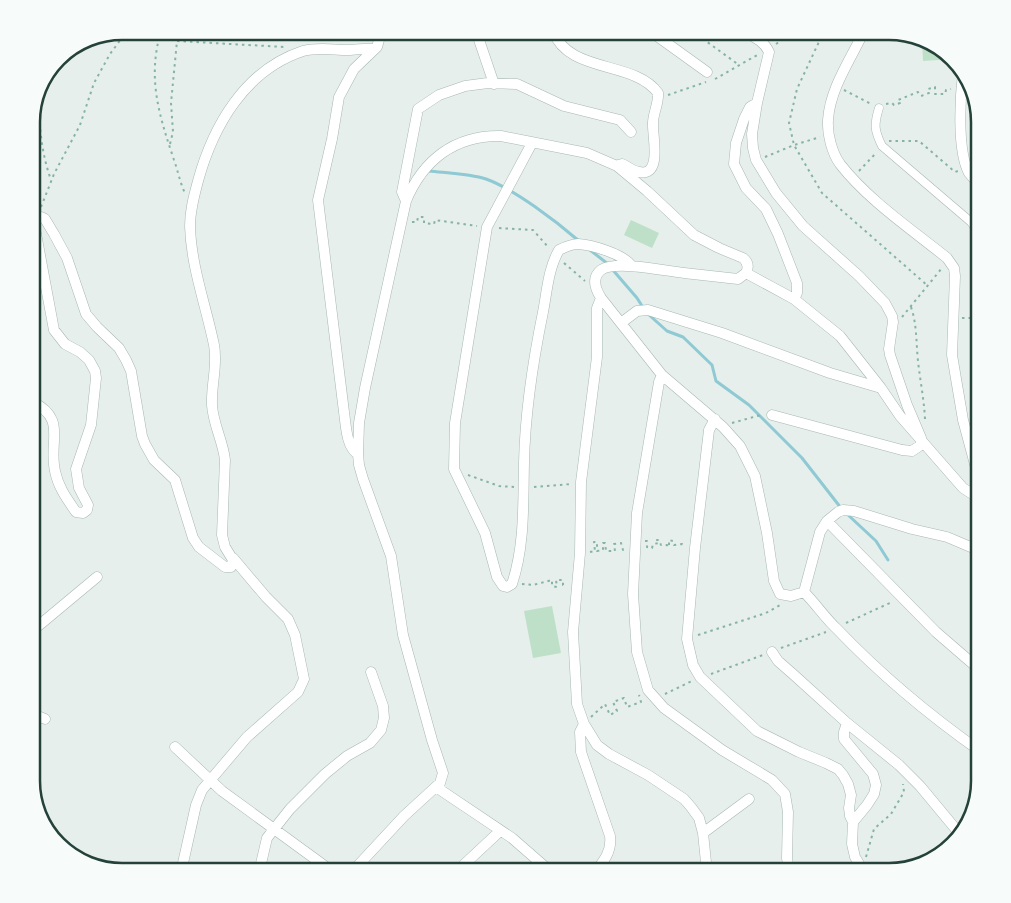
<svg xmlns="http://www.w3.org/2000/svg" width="1011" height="903" font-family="'DejaVu Sans',sans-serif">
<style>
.green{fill:#bfe0c8}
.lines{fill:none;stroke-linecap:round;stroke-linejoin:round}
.stream{stroke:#8ec9d4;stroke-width:3}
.pedestrian-casing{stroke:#a8b8b2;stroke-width:9}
.minor-casing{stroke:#a8b8b2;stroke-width:11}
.path{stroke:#86b3a5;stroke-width:2;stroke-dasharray:2.5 4;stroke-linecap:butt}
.pedestrian{stroke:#fff;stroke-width:8}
.minor{stroke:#fff;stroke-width:10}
.rim{fill:none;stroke:#24423a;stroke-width:2.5}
</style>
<rect width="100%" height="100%" fill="#e6efeb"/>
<path class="green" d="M922,38l31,20 1,1 -31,2z
M631,220l28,13 -7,15 -28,-13z
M552,606l9,47 -28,5 -9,-47z"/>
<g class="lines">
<path class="stream" d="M429,171c18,2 41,3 57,8 28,10 70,42 93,62
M590,250l18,14
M612,269l25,29 7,11
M648,314l19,17 16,6 29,28 4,16 33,24 53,53 39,50
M847,514l29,27 12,19"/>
<defs>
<path id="pedestrian" d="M879,108c-5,16 -5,22 3,38l89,76 9,12"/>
<path id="minor" d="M476,31l18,53
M553,31c16,43 81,29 105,62 1,10 -5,20 -5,30 -1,12 10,54 -14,49 -6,-1 -12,-6 -17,-8l-4,1
M650,31l57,41
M743,31c11,6 21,10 26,21l-12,51 -5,31 1,14 3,12 20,33 27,33 56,50 26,27 7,13 1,6 -4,27 1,6 17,50 14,33v7l-9,6 -10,-1 -130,-35
M864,31c-13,28 -34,57 -36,89 -1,14 4,33 12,44 28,36 71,65 107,94l7,10 1,8 -3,79 11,65 17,63
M963,73c-3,25 -6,78 6,100 3,4 7,8 11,11
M757,103l-7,4 -6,12 -8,24 -2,21 12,24 20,21 12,25 19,49v10l-3,6
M532,143l-45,84 -32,196 -1,46 31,64 12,44 6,9 4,1 5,-3c13,-39 11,-81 12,-121 1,-50 9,-102 19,-151 4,-20 5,-43 16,-62 6,-3 12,-6 19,-6 15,1 45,10 54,22
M406,201l-4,-9 16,-83 21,-14 26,-9 23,-3 29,1 47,22 56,14 11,12
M746,273l48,26 46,37 41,52 19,28 63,72 17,11
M601,298l-4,10v49l-16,125 -1,71 -7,79 4,72 7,20 13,21 12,9 39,21 36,24 7,8 8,11 4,15 4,39
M621,323l16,-12 11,-1 74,23 108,40 51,15
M662,375l-3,7 -22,131 -4,81 4,58 11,38 16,18 58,42 50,30 13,14 3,18 -1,46 2,14
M31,401c37,18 17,39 24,70 3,16 12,28 21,41l7,1 4,-3 1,-5 -9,-17 -3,-19 15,-44 5,-47 -1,-7 -6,-11 -9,-8 -15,-8 -11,-14 -20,-107 2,-5 5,-1 4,2 9,15 13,24 19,56 11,13 22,21 7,12 5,11 11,65 3,8 9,16 21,20 18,58 6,9 26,20h6l2,-7 -8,-13 -3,-12 3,-75c-2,-19 -12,-36 -13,-55 -1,-21 6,-40 2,-60 -8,-39 -23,-79 -24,-119 0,-16 4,-30 8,-45 15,-55 47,-111 105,-130 15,-4 30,-1 45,-1 9,0 18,-2 26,-1
M715,419l-6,11 -14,118 -8,91 6,26 7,12 57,54 42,21 27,11 12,6 5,6 5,9 3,11 -2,13 1,8 3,6 -1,22 3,13 9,15
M358,454c-12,-7 -12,-29 -14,-42l-26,-212 14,-61 7,-42 15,-28 23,-22 2,-7 -5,-9
M827,521l109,111 44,38
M804,592c12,12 21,26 33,37 43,45 92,86 143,122
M31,632l66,-55
M772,652l6,9 16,14 53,48 52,42 21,21 39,47
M31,713l14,6
M847,723l-3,9v7l29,35 3,11 -2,9 -7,11 -14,17
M584,724l-4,8 1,20 29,84c2,15 -6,25 -15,36
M175,747l47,44 111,81
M436,787l76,51 39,34
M703,833l46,-34
M181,872l15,-67 6,-15 45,-53 51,-45 6,-13 -9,-44 -7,-16 -22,-22 -33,-39
M259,872l8,-34 23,-29 35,-35 22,-18 23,-13 11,-13 3,-12 -1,-12 -12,-34
M352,872l52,-56 36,-33 3,-10 -11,-33 -29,-105 -12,-79 -28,-77 -4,-14 -1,-11 1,-31 6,-35 41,-187c17,-41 49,-66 95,-65l86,17 30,13 30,25 47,44 25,13 24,10c5,4 6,9 3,15l-8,6c-18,-2 -36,-4 -54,-6 -18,-2 -68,-13 -83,-3 -10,8 -5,20 0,28l61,77 61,52 17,19 15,30 12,57 7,48 6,13 11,2 13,-4 16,-60 7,-11 11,-9 5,-2 11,1 58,18 35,8 33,14
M456,872l44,-41"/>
</defs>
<use href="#pedestrian" class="pedestrian-casing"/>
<use href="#minor" class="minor-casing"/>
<path class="path" d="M161,31c-14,47 -2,84 13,129 4,11 6,23 11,33
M692,31l47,34
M824,31l-27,58 -8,34 5,22 28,48 106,93
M570,40l20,-9
M177,41l107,6
M776,44l14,-9 1,-4
M715,79l44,-25
M40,84c-2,33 0,65 11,96
M844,90l27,14
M668,95l38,-13
M886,104l6,-1 2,2 6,-2 -2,-3 20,-8 3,4 8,-3 -1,-4 7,-2v7h10l1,-4 5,-1
M889,141h30l36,31 3,-1
M170,144l3,-12 -2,-29 6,-62 6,-10
M765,157l29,-12 26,-8
M859,171l17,-18
M41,207l13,-33 26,-49 14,-42 16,-29 17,-23
M412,222h5l1,-5h6v6l10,1 1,-4 42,6
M499,228l34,2 16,18
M564,263l21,18
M911,307c6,17 5,35 7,54 2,19 6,38 7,58
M902,317l40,-49
M962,318h18
M732,423l29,-8
M468,475l31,11 15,1
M534,487l37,-3
M645,541h2v6l5,1 1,-4 6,-1 -2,-3h2l2,5h6l1,2h1v-7l4,1 1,4 8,-1 4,2
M590,552l5,-1 -1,-9h3v9l6,-1v-7h2l1,8h9l-1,-7 7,-1 2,7h2
M522,584l11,1 19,-5v6l5,1 -1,-7h7v5h4
M846,623l46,-21
M698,635l68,-22 14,-8
M781,648l45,-16
M711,674l52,-19
M665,694l27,-13
M591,717l14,-13 5,11 7,-4 -4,-9 11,-4 3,9 14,-5 -2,-7
M866,857l8,-28 17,-15 13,-22 -1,-8"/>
<use href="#pedestrian" class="pedestrian"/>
<use href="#minor" class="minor"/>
</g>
<path d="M0 0H1011V903H0ZM122 40H889A82 82 0 0 1 971 122V781A82 82 0 0 1 889 863H122A82 82 0 0 1 40 781V122A82 82 0 0 1 122 40Z" fill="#f7fbf9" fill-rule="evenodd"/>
<path class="rim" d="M122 40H889A82 82 0 0 1 971 122V781A82 82 0 0 1 889 863H122A82 82 0 0 1 40 781V122A82 82 0 0 1 122 40Z"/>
</svg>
